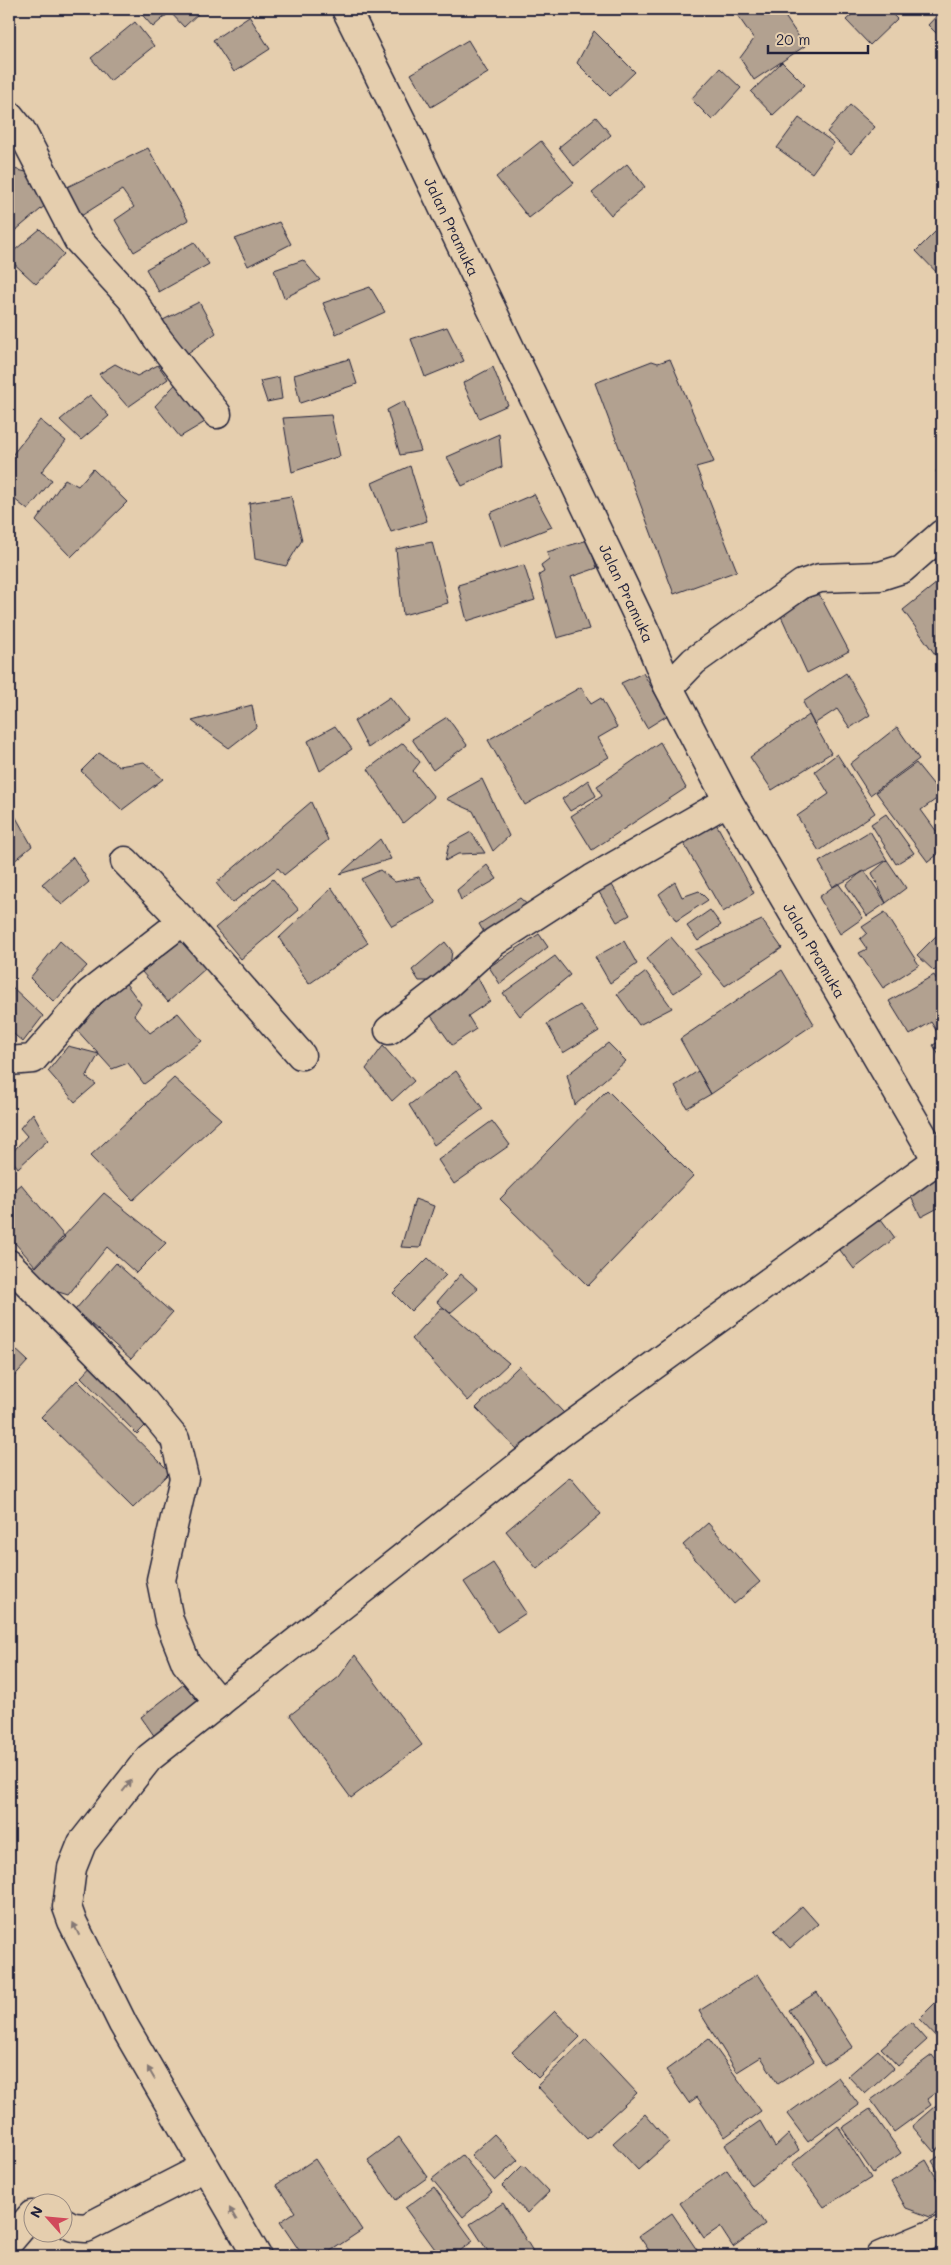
<svg xmlns="http://www.w3.org/2000/svg" width="951" height="2265" font-family="Mali,sans-serif">
<style>
.building{fill:#b2a190;stroke:#22223b}
.lines{fill:none;stroke-linecap:round;stroke-linejoin:round}
.street-casing{stroke:#22223b;stroke-width:31}
.street{stroke:#e5ceae;stroke-width:28}
.oneway{fill:#847874}
.labels{text-anchor:middle;dominant-baseline:central;stroke-width:5;stroke-linejoin:round;paint-order:stroke}
.street-label{font-size:15px;fill:#22223b;stroke:#e5ceae}
</style>
<rect width="100%" height="100%" fill="#e5ceae"/>
<filter id="ink" filterUnits="userSpaceOnUse"><feTurbulence type="fractalNoise" baseFrequency=".02" numOctaves="2"/><feDisplacementMap in="SourceGraphic" scale="10" xChannelSelector="R" yChannelSelector="G"/><feConvolveMatrix kernelMatrix="1 2 1 2 8 2 1 2 1" color-interpolation-filters="sRGB"/></filter>
<g filter="url(#ink)">
<path class="building" d="M137,9h63l2,1 -18,17 -14,-15 -17,15z
M733,9h47l25,37 -51,34 -14,-22 14,-19z
M858,9h29l10,10 -27,26 -24,-25z
M942,10v29l-14,-14z
M249,16l21,33 -36,23 -21,-32z
M135,22l19,24 -44,35 -19,-23z
M594,31l41,41 -25,24 -33,-33z
M468,40l20,33 -57,34 -20,-33z
M782,62l23,23 -32,30 -22,-23z
M720,68l21,20 -29,32 -21,-21z
M850,105l25,22 -24,27 -24,-22z
M596,117l15,18 -37,31 -15,-19z
M799,118l35,25 -22,30 -35,-25z
M541,141l33,42 -45,35 -33,-41z
M148,148l40,72 -54,32 -19,-32 19,-13 -12,-17 -41,26 -16,-28z
M627,164l18,23 -34,28 -19,-22z
M14,169l28,7 11,23 -44,37v-60z
M279,222l12,22 -43,22 -13,-27z
M942,225v53l-26,-27z
M40,229l24,25 -28,30 -27,-25v-4z
M194,242l15,22 -50,28 -13,-23z
M303,260l17,20 -36,18 -10,-28z
M370,287l15,25 -49,22 -13,-31z
M199,302l17,31 -31,22 -24,-34z
M447,327l17,34 -39,16 -14,-38z
M349,359l8,25 -57,19 -6,-28z
M670,359l44,103 -18,5 41,104 -63,23 -79,-211 57,-22 6,2z
M115,364l22,12 21,-11 10,14 -40,28 -29,-33z
M493,367l15,38 -29,13 -16,-35z
M185,374l30,42 -35,21 -25,-31z
M279,377l3,22 -15,3 -7,-21z
M90,395l19,21 -28,24 -21,-20z
M404,401l17,50 -21,4 -13,-45z
M331,415l9,41 -48,16 -9,-54z
M40,420l26,21 -25,31 11,8 -24,30 -19,-15v-36z
M499,434l3,33 -40,19 -15,-29z
M942,464v17l-6,-10z
M410,466l17,55 -36,11 -19,-49z
M93,469l34,33 -56,55 -35,-36 29,-42 13,7z
M534,494l18,33 -51,20 -11,-34z
M291,496l11,44 -16,26 -31,-7 -6,-56z
M588,540l9,28 -26,9 18,52 -32,9 -18,-63 5,-3 -3,-7 8,-6 -2,-7z
M432,542l16,61 -45,12 -7,-66z
M942,544v23l-11,-12z
M524,565l11,35 -68,21 -9,-36z
M942,579v85l-39,-54z
M818,592l31,59 -42,22 -26,-57z
M643,673l25,42 -21,13 -26,-45z
M846,673l24,42 -20,13 -13,-19 -23,15 -11,-22z
M581,687l10,17 10,-6 16,29 -19,11 11,19 -84,48 -37,-65z
M390,697l18,23 -40,28 -14,-27z
M252,705l4,22 -27,21 -37,-27z
M809,715l22,38 -59,37 -22,-33z
M447,717l20,28 -34,25 -21,-31z
M335,726l17,23 -32,22 -12,-30z
M897,727l22,32 -49,36 -20,-31z
M660,742l26,46 -94,62 -21,-34 31,-20 -5,-10z
M403,743l17,19 -7,9 21,26 -31,26 -35,-54z
M99,753l20,13 25,-4 19,17 -41,31 -41,-39z
M837,754l38,59 -56,38 -22,-35 32,-22 -14,-23z
M916,763l26,32 -21,15 16,22 5,-5v24l-14,11 -52,-70z
M482,779l27,57 -16,15 -20,-40 -27,-12z
M588,780l8,16 -26,15 -8,-12z
M311,802l17,38 -44,35 -6,-7 -46,35 -16,-20z
M9,805l23,41 -20,17 -3,-4z
M886,814l28,39 -18,11 -25,-40z
M713,818l41,75 -31,19 -43,-75z
M870,831l17,29 -54,27 -14,-25z
M471,832l14,21 -27,1 -13,7 4,-17z
M380,839l11,20 -51,15z
M73,857l16,25 -27,23 -20,-21z
M887,860l19,28 -20,15 -14,-30z
M487,865l10,14 -36,21 -4,-10z
M380,870l15,12 24,-5 17,26 -44,23 -31,-47z
M864,870l22,33 -19,13 -21,-31z
M606,875l24,40 -13,7 -24,-40z
M273,879l26,31 -58,49 -26,-31z
M675,882l7,15 17,-6 9,9 -32,21 -17,-27z
M838,883l25,35 -23,16 -21,-37z
M332,888l36,55 -59,41 -30,-46z
M520,898l11,10 -46,26 -6,-10z
M710,910l11,15 -23,16 -11,-15z
M885,912l34,53 -36,23 -24,-35 8,-4 -7,-10 7,-6 -5,-6z
M762,920l20,28 -57,38 -30,-36z
M942,930v33l-8,8 -17,-16z
M539,934l9,13 -48,37 -11,-17z
M671,937l31,37 -28,19 -28,-34z
M182,940l24,28 -38,34 -26,-30z
M60,941l27,25 -33,36 -24,-24z
M624,941l13,23 -27,19 -15,-26z
M445,942l7,9 -4,30h-29l-7,-11z
M555,956l15,19 -50,41 -17,-23z
M782,970l32,54 -103,70 -31,-55z
M475,972l15,29 -22,15 8,13 -24,16 -23,-32z
M646,972l26,36 -33,17 -22,-31z
M934,975l8,14v71l-9,-15 9,-5 -11,-18 -21,13 -21,-34z
M124,981l17,23 -7,11 16,18 28,-20 24,28 -58,43 -16,-21 -16,6 -36,-40z
M10,985l33,31 -20,26 -14,-12v-43z
M580,1005l19,26 -36,22 -16,-29z
M608,1043l18,18 -51,44 -8,-30z
M68,1046l31,8 -13,23 10,7 -21,18 -27,-31z
M383,1046l31,35 -22,20 -26,-32z
M456,1071l27,38 -49,36 -25,-40z
M698,1071l13,23 -24,14 -12,-22z
M174,1078l47,41 -88,81 -43,-44z
M607,1090l86,86 -105,110 -88,-87z
M33,1113l15,27 -30,28 -9,-12 18,-20 -7,-8z
M492,1121l18,24 -56,39 -16,-24z
M942,1176v30l-21,11 -12,-24z
M21,1184l44,53 -29,30 -21,-24h-6v-49z
M104,1193l62,50 -30,30 -29,-26 -39,48 -19,-6 -17,-19z
M415,1199l19,7 -14,42 -19,-1z
M878,1215l17,23 -41,31 -17,-23z
M428,1258l18,17 -35,36 -18,-18z
M116,1263l56,50 -41,46 -56,-49z
M461,1274l17,15 -28,24 -13,-11z
M441,1308h3l65,55 -41,38 -56,-62z
M13,1347l15,14 -19,21v-31z
M96,1361l56,58 -15,15 -56,-57z
M519,1366l45,47 -43,41 -45,-46z
M77,1380l93,92 -37,36 -92,-91z
M570,1477l31,37 -64,55 -31,-38z
M708,1523l52,59 -26,22 -51,-59z
M493,1563l33,50 -29,19 -33,-50z
M355,1655l67,90 -71,53 -61,-83 49,-38z
M184,1684l14,17 -43,36 -14,-20z
M802,1906l16,18 -28,24 -16,-17z
M758,1974l56,87 -36,23 -17,-27 -24,15 -38,-61z
M817,1992l36,55 -29,18 -35,-55z
M942,1996v47l-23,-24z
M555,2011l25,26 -42,41 -26,-26z
M911,2022l16,18 -29,26 -17,-18z
M586,2039l51,54 -50,46 -50,-53z
M709,2039l52,72 -36,26 -28,-40 -8,6 -23,-33z
M878,2050l16,18 -29,26 -17,-18z
M932,2055l10,14v19l-15,11 4,6 -37,27 -23,-32z
M838,2077l21,28 -51,37 -21,-28z
M942,2100v45l-8,7 -22,-26z
M870,2109l31,44 -28,20 -31,-45z
M645,2114l24,28 -31,28 -25,-27z
M760,2121l15,26 14,-13 10,16 -48,36 -26,-41z
M838,2126l33,52 -47,29 -32,-43z
M494,2134l24,26 -23,21 -24,-26z
M399,2137l29,40 -32,23 -28,-40z
M942,2154v23l-10,-16z
M462,2155l30,37 -29,25 -31,-38z
M315,2159l47,71 -39,26h-20l-23,-34 15,-10 -19,-27z
M926,2160l16,28v22l-12,7 -24,-9 -15,-26z
M523,2165l26,27 -22,21 -25,-27z
M727,2170l38,54 -32,23 -13,-20 -16,11 -24,-35z
M434,2187l39,54 -20,15h-13l-35,-48z
M503,2203l33,53h-45l-21,-32z
M672,2213l29,43h-48l-14,-20z
M942,2246v10h-18z"/>
<g class="lines">
<defs>
<g id="street">
<path id="s1" d="M346,9l63,127 238,499 20,49 61,117 209,359"/>
<path d="M9,115l12,15 57,110 54,59 25,39 60,76"/>
<path d="M669,687l25,-26 108,-77 18,-6 60,-2 22,-7 40,-35"/>
<path d="M183,921l118,134"/>
<path d="M389,1030l59,-46 46,-42 98,-63 136,-78"/>
<path d="M9,1061l24,-2 57,-66 93,-72 -58,-60"/>
<path d="M9,1264l128,129 38,46 9,39 -23,102 8,40 17,43 33,40"/>
<path d="M62,2221l11,6 13,1 119,-61"/>
<path d="M9,2242l23,-27"/>
<path d="M257,2256l-134,-232 -51,-103 -5,-14 5,-39 10,-25 67,-85 409,-323 379,-275 5,-2"/>
<path d="M880,2256l62,-26"/>
</g>
</defs>
<use href="#street" class="street-casing"/>
<use href="#street" class="street"/>
</g>
<defs><path id="oneway-solid" d="M-6-.8H1V-3.2L6.5 0L1 3.2V.8H-6Z" transform="scale(1.25)"/></defs>
<g class="oneway">
<use href="#oneway-solid" transform="translate(127 1786) rotate(-52)"/>
<use href="#oneway-solid" transform="translate(76 1929) rotate(-116)"/>
<use href="#oneway-solid" transform="translate(151 2073) rotate(-120)"/>
<use href="#oneway-solid" transform="translate(233 2214) rotate(-120)"/>
</g>
</g>
<g class="labels">
<g class="street-label">
<text stroke="none"><textPath href="#s1" startOffset="242">Jalan Pramuka</textPath></text>
<text stroke="none"><textPath href="#s1" startOffset="648">Jalan Pramuka</textPath></text>
<text stroke="none"><textPath href="#s1" startOffset="1052">Jalan Pramuka</textPath></text>
</g>
</g>
<rect width="951" height="2265" fill="none" stroke="#e5ceae" stroke-width="30"/>
<rect x="15" y="15" width="921" height="2235" fill="none" stroke="#22223b" stroke-width="2" filter="url(#ink)"/>
<g transform="translate(48 2218) rotate(297)"><circle r="24" fill="#e5ceae" stroke="#978980"/>
<path d="M0-4L9 19L0 12L-9 19Z" fill="#d1495b"/>
<text y="-8" font-size="14" font-weight="bold" text-anchor="middle" fill="#22223b">N</text>
</g>
<path d="M768 45v8h100v-8" fill="none" stroke="#22223b" stroke-width="2.5"/>
<text x="776" y="45" font-size="15" fill="#22223b" stroke="#e5ceae" stroke-width="4" paint-order="stroke">20 m</text>
</svg>
